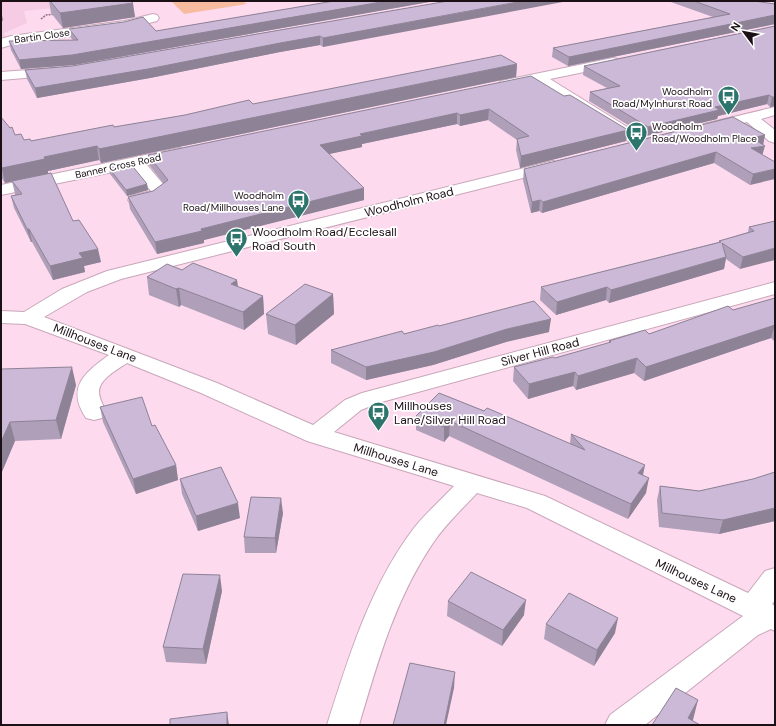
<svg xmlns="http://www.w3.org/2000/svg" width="776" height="726" font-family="'DM Sans',sans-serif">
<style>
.built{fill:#f6cce4}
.green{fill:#f7bca0}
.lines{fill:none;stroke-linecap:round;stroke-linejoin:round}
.minor-casing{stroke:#c8a7ba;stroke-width:2}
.path{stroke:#8a727f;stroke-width:1.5;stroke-dasharray:2 1;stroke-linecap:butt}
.minor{fill:#fff;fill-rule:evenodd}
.wall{fill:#af9fb9}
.shaded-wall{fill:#8e8296}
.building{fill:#cbb9d7;stroke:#8e8296}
.labels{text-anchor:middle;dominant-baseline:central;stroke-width:3.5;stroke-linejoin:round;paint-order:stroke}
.far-street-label{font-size:10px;fill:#1c1017;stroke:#fff}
.far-poi-label{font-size:10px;fill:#1c1017;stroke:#fff;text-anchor:end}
.street-label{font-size:12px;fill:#1c1017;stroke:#fff}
.poi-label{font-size:12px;fill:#1c1017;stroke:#fff;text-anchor:start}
</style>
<rect width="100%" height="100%" fill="#fedaee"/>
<path class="built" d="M1,1h118l-95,10 3,12 -23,10 2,4 -5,7z"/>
<path class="green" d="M171,1h71l5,3 -63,10z"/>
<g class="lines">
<defs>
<path id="minor" d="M153,14l4,1 2,3 -2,3 -32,8 -111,15 -13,4v-9l10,-3 114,-15z
M613,58l5,1 2,3 -2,3 -68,14 98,61 2,3 -2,3h-12l-101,-64 -29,6 -5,-1 -2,-3 2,-3 5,-1z
M55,68l5,1 2,3 -2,3 -59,5v-8z
M775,107v8l-14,4 14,11v13l-6,-2 -22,-19 -38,10 -5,-2 -3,-3 3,-3z
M179,148l6,2 2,3 -2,3 -38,9 22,26c-8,10 -26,16 -38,13l-3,-4 3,-4 20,-5 -19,-23 -131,27v-10z
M553,161l6,2 2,3 -2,3 -438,110 -34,13 -43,25 173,66 96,42 32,-25 17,-7 413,-111v12l-397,109 -17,7 -27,22 211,64 203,97 17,-22 10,-3v32l-3,4 3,2v25l-4,-2 -13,6 -113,90h-40l5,-10 133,-99 -216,-108 -50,-15c-15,16 -32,32 -44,50 -38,56 -55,118 -74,182h-32c22,-69 43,-139 87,-197 12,-15 27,-28 40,-42l-147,-45 -106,-48 -74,-30c-9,6 -28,16 -28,29 0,7 5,14 7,21l-4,5 -8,2 -8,-2c-20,-30 -2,-45 23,-63l-84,-31 -24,-1v-12l23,1 38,-23 45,-18z"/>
</defs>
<use href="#minor" class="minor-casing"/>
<path class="path" d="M41,19l5,-4 9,-1"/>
<use href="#minor" class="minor"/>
</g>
<path class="wall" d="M49,1h82l4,16 -72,11 -12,-15z
M334,1h101l-361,64 -53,4 -10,-19 -2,-9 64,-1 -2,-2 -2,-9 87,2z
M448,1l-125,46 -3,-2 -40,7 -130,26 -113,20 -10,-19 -2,-9 47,-4z
M668,1h86l21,3v20l-207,42 -16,-9 1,-9 160,-31z
M775,26v80l-5,1 -3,-3 -49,12 -1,3 -71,17 -57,-35 1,-9 17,-4 -24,-13 1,-9z
M517,64l-1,13 -415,86 -2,-3 -51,11v3l-43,9 -4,-6v-60l14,18 9,5 7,1 222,-37z
M564,96l64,34 -2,11 -106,27 -4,-18 1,-10 -29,-20 -28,6 -3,-2 -95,20v3l-33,7 35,34v12l-160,40v3l-47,11 -27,-45 -2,-12 25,-6 11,-7 -14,-18 -2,-11z
M765,135l-15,50 -36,-22 -172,50 -3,-2 -8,2 -8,-33 1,-11z
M109,168l38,16 1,6 -21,6 -17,-22z
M12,181l61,40 28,41 -17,4 1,6 -32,8 -21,-38h-1l-17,-34 -3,-12 4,-1v-1z
M775,221l-35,48 -14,-10 -2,10 -115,34 -3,-3 -50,15 -16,-15 1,-13 178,-45v-1l29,-9 1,-5z
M147,277l90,3 1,7 25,9 1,18 -20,16 -63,-25 -2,2 -30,-12z
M333,294l1,20 -38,31 -28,-11 -2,-20z
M775,298v44l-4,-4 -127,43 -10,-8 -58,17 -3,-4 -45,13 -15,-18 1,-14 41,-9 54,-15v-2l40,-7z
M439,326l110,6 -43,10 -73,23 -67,15 -35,-17v-13z
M1,369l75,16 -15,54 -46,2 -14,33z
M439,393l131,51 1,-10 72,41 3,18 -18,26 -179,-83 -5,6 -28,-12v-14z
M100,407l52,19 24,39 2,15 -42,14 -33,-72z
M775,472v49l-56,13 -60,-7 -2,-27 3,-14 39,5 54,-12z
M180,479l60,39 -42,13 -16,-37z
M283,513l-7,40h-31l-1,-16z
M222,591l-16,73 -40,-2 -3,-15z
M448,601l76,14 -22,31 -55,-30z
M546,624l69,9 -21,33 -50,-27z"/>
<path class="shaded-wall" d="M387,1h48l-361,64 -53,4 -2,-9z
M523,1h45l-245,46v-9z
M133,3l2,14 -72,11 -3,-15z
M1,11l2,9 -2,3z
M775,15v9l-207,42 1,-9z
M320,36v9l-40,7 -130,26 -113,20 -2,-10z
M517,64l-1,13 -415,86 -2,-14z
M769,95l-2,9 -49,12 -1,3 -71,17 2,-9 67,-20z
M772,97h3v9l-5,1z
M489,109l-1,11 -28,6v-11z
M457,113v11l-95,20v3l-42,9v-11l40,-11z
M628,130l-2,11 -106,27 1,-12z
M765,135l-2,11 -11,-8z
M97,146l2,14 -51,11v3l-43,9 -3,-15 42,-11z
M765,146l-3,10 -11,-8z
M716,152l-2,11 -172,50 1,-11z
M775,169v10l-25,6 3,-11z
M147,184l1,6 -21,6 -1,-6z
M364,188v12l-160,40v3l-47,11 -2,-12 46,-13z
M540,200l-1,11 -8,2 1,-11z
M27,229h2l3,13h-1z
M775,248v12l-35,9 3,-12z
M98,249l3,13 -17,4 1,6 -32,8 -3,-14 29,-13z
M726,257l-2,12 -115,34 2,-13z
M237,280l2,18 -8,-14z
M607,287l-1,13 -50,15 1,-13z
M179,288l2,17 -2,2 -3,-18z
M333,294l1,20 -38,31 -1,-20z
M263,296l1,18 -20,16 -1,-18z
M551,319l-2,13 -43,10 -73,23 -67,15v-13l141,-38z
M775,324l-4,14 -127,43 2,-14z
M637,358l-3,15 -58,17 2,-14z
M72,367l4,18 -15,54 -5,-19z
M575,372l-2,14 -45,13 1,-15z
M450,421l-1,15 -5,6v-15z
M10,422l5,19 -14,33v-32z
M176,465l2,15 -42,14 -3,-15z
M645,465l-3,15 -4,-7z
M649,478l-3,15 -18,26 3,-15z
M281,498l2,15 -7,40 -1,-15z
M238,503l2,15 -42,13 -2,-15z
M775,508v13l-56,13 4,-14z
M220,575l2,16 -16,73 -3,-15z
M526,600l-2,15 -22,31 1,-16z
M618,618l-3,15 -21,33 3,-16z
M455,672l-1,16 -8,37h-2z
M698,700l-5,20 -4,5 -1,-7z
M227,712l2,13h-2z"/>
<path class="building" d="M50,1h81l2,2 -73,10z
M334,1h53l-315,54 -53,5 -10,-19 69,-1 -9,-11 55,-7 19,-5 13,14z
M448,1h75l-200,37 -3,-2 -40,7 -132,26 -113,19 -10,-18 47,-4z
M694,1h60l21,3v11l-206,42 -16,-9 177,-34z
M775,26v71h-3l-3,-2 -54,12 4,3 -71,17 -58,-35 30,-6 -36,-20z
M501,55l16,9 -418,85 -2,-3 -53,11 1,2 -43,9 -1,-1v-50l9,11 2,-1 3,8 6,-1 3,6 6,-1 1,2 82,-16 1,2 71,-12 64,-15 4,4z
M531,76l33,20 6,-1 58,35 -107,26 -4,-17 12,-3 -40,-27 -29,6 -3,-2 -97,21 2,2 -42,9 44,43 -163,41 1,2 -47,11 -27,-45 25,-6 15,-11 -20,-25z
M733,117l32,18 -13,3 13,8 -14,2 24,14v7l-22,5 -37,-22 -173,50 -3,-2 -8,2 -8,-33z
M130,163l17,21 -21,6 -17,-22z
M51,173l22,48 6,-1 19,29 -19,4 4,5 -33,8 -21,-37h-2l-16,-33 11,-2 -10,-13z
M775,221v27l-32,9 -21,-14 4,14 -115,33 -4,-3 -50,15 -16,-15 180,-45 -2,-1 35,-10 -5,-4z
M193,263l44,17 -6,4 32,12 -20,16 -64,-24 -3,1 -29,-12 20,-13 15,6z
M305,284l28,10 -38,31 -29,-11z
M775,298v27l-129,42 -9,-9 -59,18 -3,-4 -46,12 -15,-17 39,-10 2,1 56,-16 -2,-1 36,-11 4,4 79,-28 5,4z
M534,301l17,18 -44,10 -73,23 -68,15 -35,-17 71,-19 2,3 34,-9 1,1z
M72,367l-16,53 -46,2 -9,20v-73z
M439,393l45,18 3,-3 98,42 -14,-16 74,31 -7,8 11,5 -18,26 -181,-83 -6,6 -28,-11z
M142,397l10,29 3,-1 21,40 -43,14 -33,-72z
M221,467l17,36 -42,13 -16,-37z
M775,472v36l-52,12 -61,-7 -2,-27 39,5 54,-12z
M251,497l30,1 -6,40 -31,-1z
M471,572l55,28 -23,30 -55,-29z
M183,574l37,1 -17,74 -40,-2z
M569,593l49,25 -21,32 -51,-26z
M410,663l45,9 -11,53h-51z
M676,688l22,12 -10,18 12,7h-48z
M227,712v13h-57v-6z"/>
<defs>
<symbol id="bus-pin" viewBox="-11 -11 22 30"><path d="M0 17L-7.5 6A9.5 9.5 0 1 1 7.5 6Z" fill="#2d746c" stroke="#fff"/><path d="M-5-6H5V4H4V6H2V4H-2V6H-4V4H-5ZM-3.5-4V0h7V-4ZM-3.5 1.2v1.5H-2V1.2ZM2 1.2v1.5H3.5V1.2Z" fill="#fff"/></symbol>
</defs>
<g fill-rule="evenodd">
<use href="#bus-pin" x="716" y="84" width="25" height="34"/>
<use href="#bus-pin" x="624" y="120" width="25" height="34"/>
<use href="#bus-pin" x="286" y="188" width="25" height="34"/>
<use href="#bus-pin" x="224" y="226" width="25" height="34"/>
<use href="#bus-pin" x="366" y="400" width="25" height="34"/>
</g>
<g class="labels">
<g class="far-street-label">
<text transform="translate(42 36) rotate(-8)">Bartin Close</text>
<text transform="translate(118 166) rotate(-12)">Banner Cross Road</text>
</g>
<g class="far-poi-label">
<text x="712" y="91">Woodholm<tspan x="712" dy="12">Road/Mylnhurst Road</tspan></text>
<text x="652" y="126" text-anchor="start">Woodholm<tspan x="652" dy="12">Road/Woodholm Place</tspan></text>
<text x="284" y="195">Woodholm<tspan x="284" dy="12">Road/Millhouses Lane</tspan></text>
</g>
<g class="street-label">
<text transform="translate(409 202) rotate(-14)">Woodholm Road</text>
<text transform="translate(95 343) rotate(21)">Millhouses Lane</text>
<text transform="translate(540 352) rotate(-15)">Silver Hill Road</text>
<text transform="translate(396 460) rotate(17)">Millhouses Lane</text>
<text transform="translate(696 581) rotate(25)">Millhouses Lane</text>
</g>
<g class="poi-label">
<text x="252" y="232">Woodholm Road/Ecclesall<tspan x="252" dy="14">Road South</tspan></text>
<text x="394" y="406">Millhouses<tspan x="394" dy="14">Lane/Silver Hill Road</tspan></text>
</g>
</g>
<rect width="776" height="726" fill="none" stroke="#1c1017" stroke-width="4"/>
<g transform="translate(744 32) rotate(302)" stroke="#ffffff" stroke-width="3" paint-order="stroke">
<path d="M0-3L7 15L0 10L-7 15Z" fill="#1c1017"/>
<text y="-6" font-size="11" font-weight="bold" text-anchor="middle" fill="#1c1017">N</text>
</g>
</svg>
